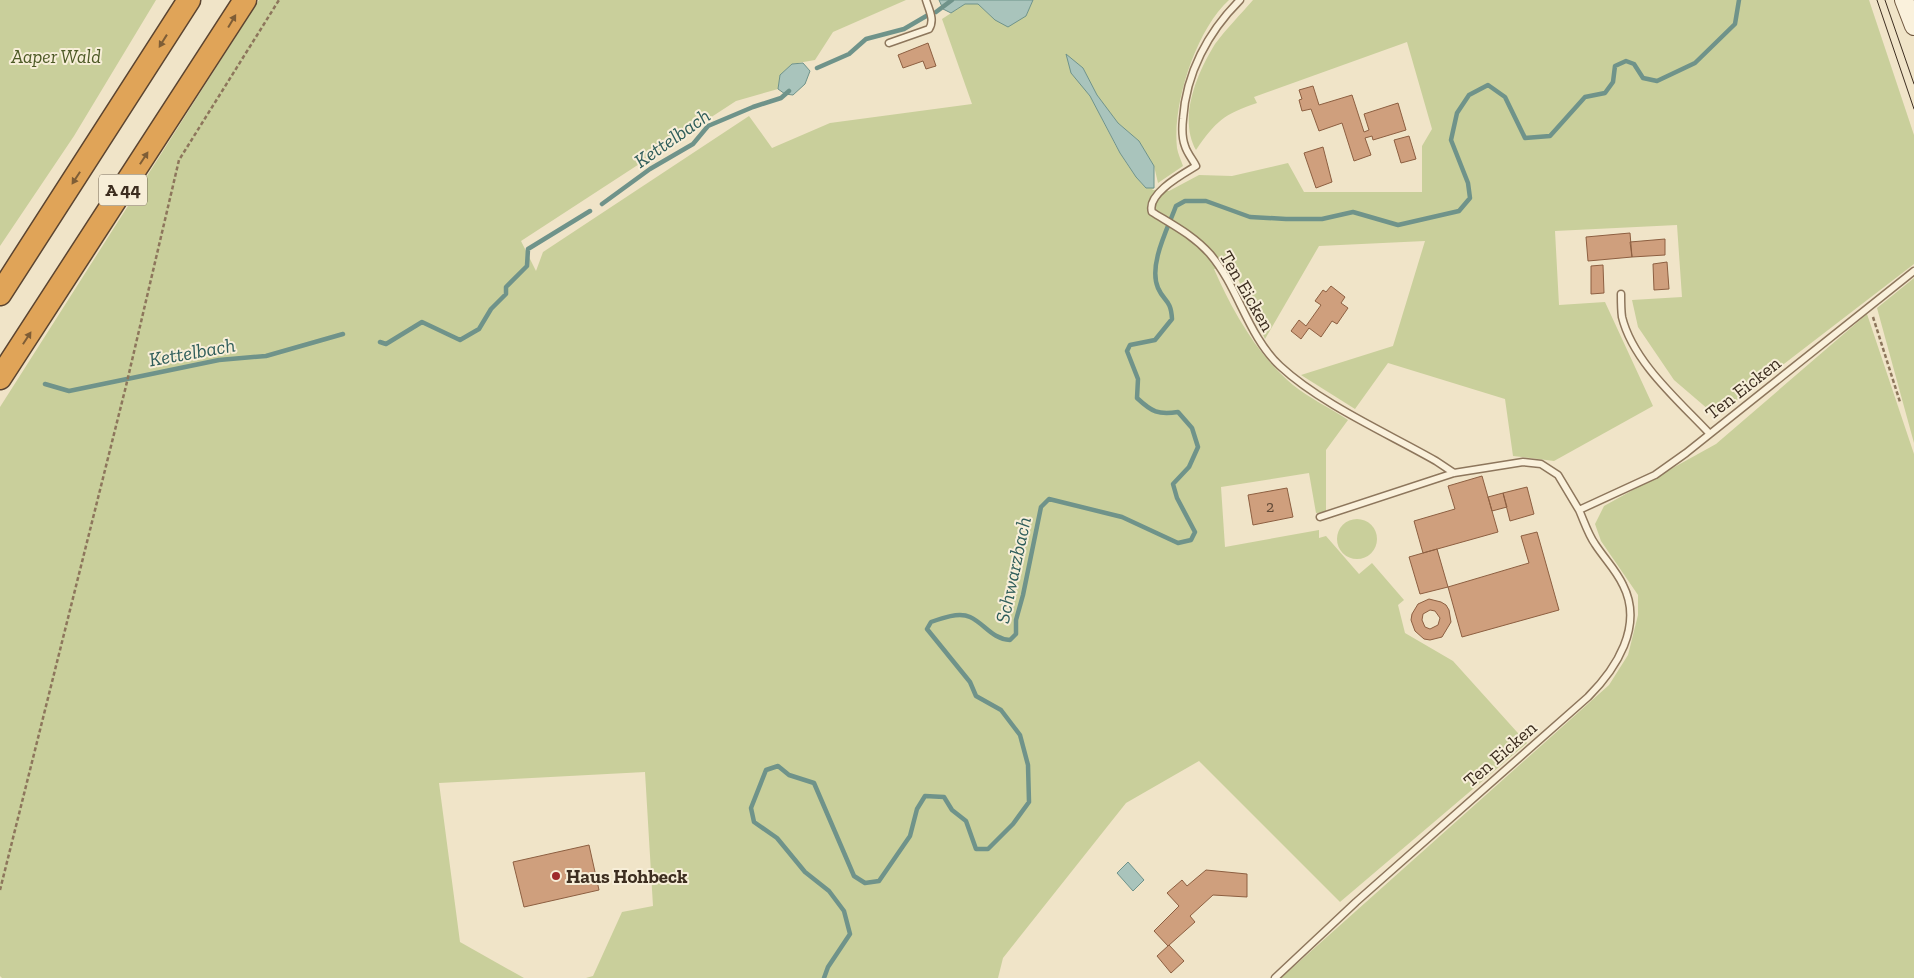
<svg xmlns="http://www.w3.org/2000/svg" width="1914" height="978" font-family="'Zilla Slab',serif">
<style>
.green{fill:#c9cf9b}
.water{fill:#a9c4bc;stroke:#6f938a}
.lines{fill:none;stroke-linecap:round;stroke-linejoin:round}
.stream{stroke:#6f938a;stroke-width:4.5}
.building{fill:#cf9f7d;stroke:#8d5f41;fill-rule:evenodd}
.lane-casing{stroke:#8d765c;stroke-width:9}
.secondary-casing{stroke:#6f573f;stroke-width:20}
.highway-casing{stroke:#5b4430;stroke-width:25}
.path{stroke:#8d765c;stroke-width:2.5;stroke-dasharray:4 2.5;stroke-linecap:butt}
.lane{stroke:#faf1dc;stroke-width:6}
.secondary{stroke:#faf1dc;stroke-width:18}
.highway{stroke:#e0a458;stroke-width:22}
.tram{stroke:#3d2e20;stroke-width:1}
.oneway{fill:#7e5d36}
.poi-dot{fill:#9e2a2b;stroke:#f7eed8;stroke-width:2}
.labels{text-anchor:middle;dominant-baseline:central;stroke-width:4;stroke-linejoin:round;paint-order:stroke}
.number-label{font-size:16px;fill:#624a37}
.shield{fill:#f7eed8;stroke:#756857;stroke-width:1}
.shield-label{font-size:18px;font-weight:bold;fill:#3d2e20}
.park-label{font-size:19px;font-style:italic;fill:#4d5a26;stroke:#f7eed8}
.street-label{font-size:19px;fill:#3d2e20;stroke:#f7eed8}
.poi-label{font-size:19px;font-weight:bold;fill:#3d2e20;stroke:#f7eed8;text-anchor:start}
.water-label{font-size:20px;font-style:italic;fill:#2f5d5a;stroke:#f7eed8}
</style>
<rect width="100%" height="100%" fill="#f0e4c8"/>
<path class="green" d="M0,0h156l-82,136 -74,110z
M259,0h647l-73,32 -18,28 -23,4 -12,11 -2,14 -42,12 -215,140 15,30 7,-19 206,-136 23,32 58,-25 142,-19 -30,-85 23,-15h13l17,16 31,-4 7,-16h196c-33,30 -57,104 -52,148 1,6 4,12 6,18l-25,17 -4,-17 -15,-25 -21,-18 -21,-28 -14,-27 -12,5c7,8 15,16 20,25 17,31 30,64 55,90h8l-2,2 17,1 30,-16 33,1 56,-13 16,29h118v-46l10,-17 -25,-87 -153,55 3,6c-33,11 -41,18 -61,47 -18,-32 1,-77 19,-106 11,-15 26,-30 38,-44h616l45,135v129l-198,152 -42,-36 -36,-53 -6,-27 50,-3 -5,-72 -122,6 4,74 46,-3 48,104 -99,55 -41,-5 -8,-57 -117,-36 -33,46 -54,-34 92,-29 32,-105 -106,5 -54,93 -37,-82 -2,10 -12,2c18,41 43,86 79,116 16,13 37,23 55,35l-22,30v62l-10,1 -7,-40 -88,14 4,60 94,-17v8l7,-2 33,38 13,-11 32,37 -6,5 7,28 48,28 74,82 -187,159 -141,-141 -73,42 -123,155 -5,20h-412l7,-2 29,-64 31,-6 -8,-134 -206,11 21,159 64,36h-522l-2,-2v-569z
M1914,278v165l-37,-135z
M1867,314l47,140v524h-633l328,-293 19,-30 10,-40v-20l-37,-54 -6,-17 9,-18 112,-62z
M1337 539a20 20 0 1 1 40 0a20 20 0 1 1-40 0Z"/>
<path class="water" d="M939,0h94l-7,16 -18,11 -13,-7 -17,-16h-13l-14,9 -8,-4z
M1066,54l17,14 14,27 21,28 21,18 15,25v22h-8l-10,-11 -16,-24 -30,-57 -19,-23z
M803,63l7,8 -5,13 -12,11 -8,-1 -7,-5 2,-14 12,-11z
M1128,862l16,18 -11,11 -16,-18z"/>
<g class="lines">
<path class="stream" d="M936,12l16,-12
M817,68l32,-14 17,-15 38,-10 24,-14
M602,204l48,-35 43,-25 15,-18 45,-19 28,-9 8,-7
M380,342l6,2 36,-22 38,18 19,-11 12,-20 15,-15v-7l21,-21 1,-17 62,-38
M45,384l24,7 150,-31 47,-4 77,-22
M824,978l4,-11 22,-33 -6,-23 -15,-20 -24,-19 -28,-34 -23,-16 -3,-14 15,-38 12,-4 11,9 25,8 40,93 11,7 14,-2 31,-45 7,-27 8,-13 19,1 8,13 14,11 10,28h12l25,-25 16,-22 -1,-37 -8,-30 -19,-25 -25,-14 -6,-14 -43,-53 4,-7c11,-4 28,-10 39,-5 15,7 22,22 40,23l6,-6v-14l7,-25 18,-88 8,-8 73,18 56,26 13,-3 4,-8 -18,-34 -4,-14 16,-17 9,-20 -6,-19 -14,-16c-20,3 -26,0 -41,-14l1,-19 -11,-28 3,-6 25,-5 17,-21c-1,-20 -8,-17 -14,-31 -10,-23 10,-60 18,-82l9,-5h21l44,16 36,2h36l31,-7 45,13 61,-14 11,-13 -2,-15 -17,-43 6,-27 12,-18 19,-10 17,12 20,41 25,-2 35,-39 20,-4 8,-11 2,-16 11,-5 8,3 9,14 14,3 38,-18 40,-39 4,-24"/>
</g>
<path class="building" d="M928,43l8,23 -10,3 -3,-8 -20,7 -5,-13z
M1313,86l6,19 33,-10 12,37 5,-2 -5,-16 34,-11 8,27 -33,10 -1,-4 -7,2 6,17 -17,6 -12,-38 -23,8 -8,-22 -9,2 -3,-11 3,-1 -3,-9z
M1409,136l7,23 -15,4 -7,-23z
M1323,147l9,35 -16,6 -12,-35z
M1630,233l2,24 -44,4 -2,-24z
M1665,239v16l-33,2 -2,-15z
M1667,262l2,27 -15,1 -1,-26z
M1603,265l1,28 -13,1v-28z
M1331,286l14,11 -4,6 7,5 -11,16 -5,-3 -11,16 -12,-9 -8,11 -10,-8 8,-11 7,6 15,-21 -6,-4 8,-11 3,2z
M1482,476l16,56 -75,21 -9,-32 41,-12 -7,-23z
M1527,487l7,27 -24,7 -7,-28z
M1287,488l6,29 -40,8 -5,-30z
M1503,493l4,14 -15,4 -4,-14z
M1537,532l22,78 -97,27 -14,-50 81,-24 -8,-27z
M1437,549l11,38 -28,7 -11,-37z
M1429,599l12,3 5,3 3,5 2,12 -9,15 -12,3 -6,-1 -9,-8 -4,-11 1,-6 6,-10zM1430,610l5,1 5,7 -2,7 -8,4 -5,-2 -3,-7 1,-6z
M589,845l10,45 -75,17 -11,-45z
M1206,870l41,4v23l-34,-2 -23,21 5,6 -27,24 -14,-15 25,-25 -12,-13 15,-13 5,6z
M1169,945l15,16 -13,12 -14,-17z"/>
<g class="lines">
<defs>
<path id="lane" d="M1240,0c-32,32 -54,73 -57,119 -1,9 -1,19 2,27 2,7 8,14 11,20 -13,8 -50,28 -44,46 21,13 41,23 58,42 29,34 37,81 70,112 41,38 107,67 156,95l18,12
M889,43l40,-14c6,-9 0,-19 -3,-29
M1621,294c0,7 0,16 1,23 11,45 57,84 87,116
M1320,517l134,-44 69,-11 18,2 17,11 21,35
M1275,978l81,-76 232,-205c28,-28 56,-71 35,-112 -7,-15 -19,-27 -28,-41 -7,-10 -11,-23 -16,-34l76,-35 31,-22 228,-182"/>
<path id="secondary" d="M1904,0l10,26"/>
<path id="highway" d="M0,294l189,-294
M0,378l245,-378"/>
</defs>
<use href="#lane" class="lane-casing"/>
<use href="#secondary" class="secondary-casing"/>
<use href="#highway" class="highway-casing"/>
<path class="path" d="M1873,317l27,85
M0,890l126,-504 53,-226 100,-160"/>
<use href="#lane" class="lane"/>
<use href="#secondary" class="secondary"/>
<use href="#highway" class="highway"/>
<path class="tram" d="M1877,0l37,109
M1885,0l29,84"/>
</g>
<defs><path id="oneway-solid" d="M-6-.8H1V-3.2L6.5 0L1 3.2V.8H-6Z" transform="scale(1.25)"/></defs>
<g class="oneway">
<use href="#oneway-solid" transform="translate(232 21) rotate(-59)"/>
<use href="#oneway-solid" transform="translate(163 41) rotate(122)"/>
<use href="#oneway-solid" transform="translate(144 158) rotate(-57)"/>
<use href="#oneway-solid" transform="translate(76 178) rotate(123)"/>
<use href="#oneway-solid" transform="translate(27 338) rotate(-57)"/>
</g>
<circle class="poi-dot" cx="556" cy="876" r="5"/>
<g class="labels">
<g class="number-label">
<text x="1270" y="506">2</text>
</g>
<rect class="shield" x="99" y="174.5" width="48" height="31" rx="4"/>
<g class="shield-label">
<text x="123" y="190">A 44</text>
</g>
<g class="park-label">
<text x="56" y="56">Aaper Wald</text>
</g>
<g class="street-label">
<text transform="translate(1247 291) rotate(60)">Ten Eicken</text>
<text transform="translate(1743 388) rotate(-38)">Ten Eicken</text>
<text transform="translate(1500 754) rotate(-41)">Ten Eicken</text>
</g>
<g class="poi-label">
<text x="566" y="876">Haus Hohbeck</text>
</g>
<g class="water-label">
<text transform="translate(672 138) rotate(-35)">Kettelbach</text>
<text transform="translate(192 352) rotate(-10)">Kettelbach</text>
<text transform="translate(1013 570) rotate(-78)">Schwarzbach</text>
</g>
</g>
</svg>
